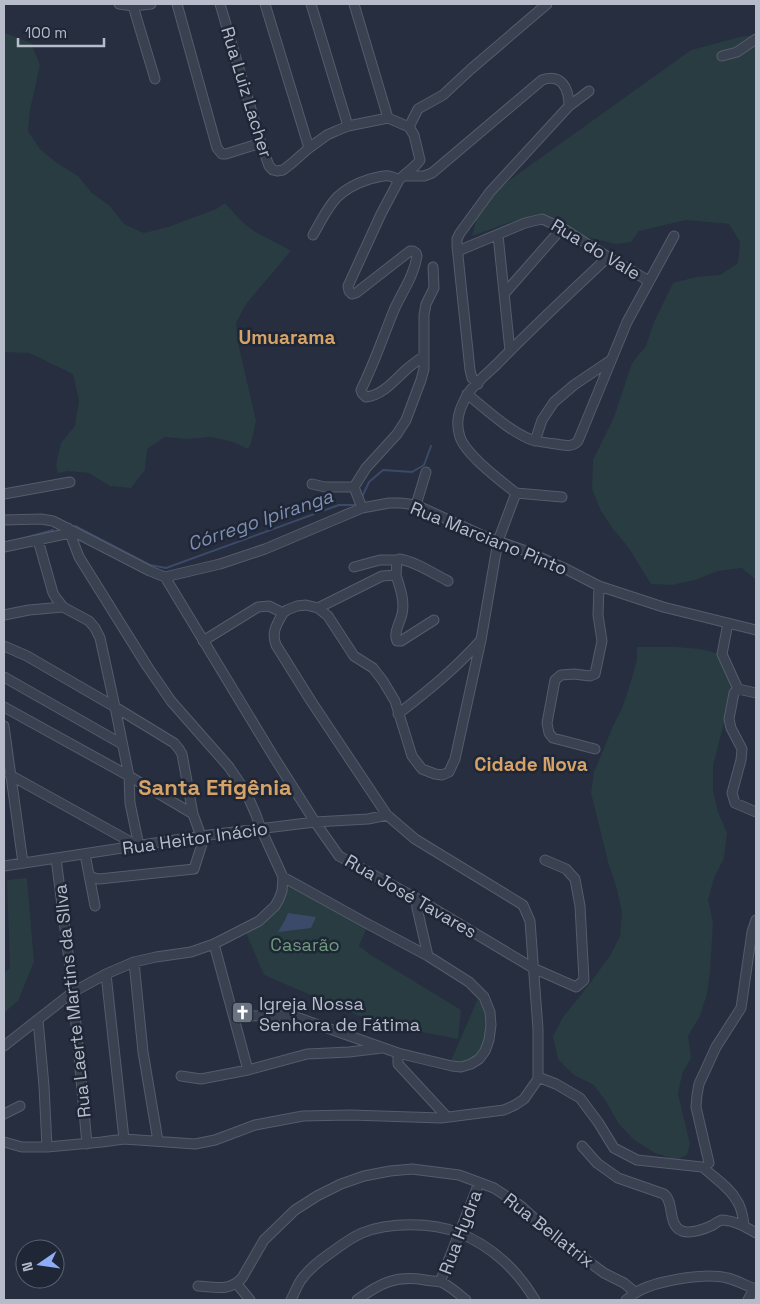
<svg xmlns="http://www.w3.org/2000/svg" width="760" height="1304" font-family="'Space Grotesk',sans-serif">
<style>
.green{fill:#283c41}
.water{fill:#3c4a69}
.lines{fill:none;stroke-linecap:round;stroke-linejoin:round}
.stream{stroke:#3c4a69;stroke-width:2}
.minor-casing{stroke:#555c6b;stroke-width:11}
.minor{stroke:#3a4150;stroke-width:9}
.labels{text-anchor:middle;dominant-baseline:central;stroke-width:5;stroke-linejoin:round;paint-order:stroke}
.street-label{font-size:18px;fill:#b7bccb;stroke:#1f2636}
.park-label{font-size:18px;fill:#6e9b7d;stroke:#1f2636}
.poi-label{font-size:18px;fill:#b7bccb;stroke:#1f2636;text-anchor:start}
.neighbourhood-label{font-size:19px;font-weight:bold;fill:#d5a368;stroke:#1f2636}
.water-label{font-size:19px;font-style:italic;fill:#7e8fb2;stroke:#1f2636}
.district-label{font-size:22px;font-weight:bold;fill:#d5a368;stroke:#1f2636}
</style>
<rect width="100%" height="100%" fill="#262e40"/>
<path class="green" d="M4,34h4l23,9 9,22 -10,45 -2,21 12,18 17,14 21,13 14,17 18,13 14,18 20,9 24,-6 48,-18 9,-6c10,11 19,22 32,30 11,6 23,11 34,18l-45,53 -10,19 3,24 17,74 -5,22 -3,6 -15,-7 -22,-5 -24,2 -22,-2 -18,12 -2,21 -14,18 -21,-2 -21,-13 -21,-2 -10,2 -2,-8 5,-22 14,-17 4,-26 -6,-26 -44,-21 -25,-1z
M755,35l1,545 -14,-12 -24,3 -23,9 -23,5 -21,-1 -23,-37 -15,-18 -12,-18 -9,-22 1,-29 21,-43 18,-54 14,-17 8,-24 19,-39 23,-6 24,-2 18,-12 2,-21 -11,-18 -43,-4 -47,11 -8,11 -16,2 -39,-10 -14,-11 -19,-9 -35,9 -36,13 6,-23 15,-21 198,-142 49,-13z
M637,647h39l24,2 24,6 9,22 -8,42 -12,47v24l5,22 9,21 -3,25 -10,20 -6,22 5,22 -3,50 -3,22 -7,22 -12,20 3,22 -9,16 -4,20 12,50 -3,11 -11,5 -21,-7 -21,-13 -16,-17 -11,-20 -13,-18 -20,-10 -16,-16 -5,-22 10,-20 18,-22 29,-39 10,-20 2,-25 -6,-25 -8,-24 -17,-69 3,-21 19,-46 10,-20 8,-25 6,-22z
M27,878l7,84 -16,39 -14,12v-40l6,-5 -3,-88z
M287,885l79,44 -7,17 12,9 90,55 -3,29 -82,-16 -112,-48 -18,-42 30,-21z
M479,996l9,15v29l-11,16 -9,5 -7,2 -10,-2z"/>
<path class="water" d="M288,913l28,4 -5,11 -33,4 7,-12z"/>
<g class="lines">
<path class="stream" d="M361,499l8,-17 14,-12 29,2 12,-7 7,-19
M75,526l75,39 16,3 173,-63h18
M17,540l36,-10"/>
<defs>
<path id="minor" d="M119,4l14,2 18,-2
M177,4l40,144 5,6h4l35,-11
M220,4l41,139 8,23 4,4 4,1 6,-1 9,-7 17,-15 18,-13 9,-4 12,-5 40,-8
M265,4l44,144
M311,4l37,122
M354,4l34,114
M133,6l22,73
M722,56l15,-4 19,-13
M388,118l21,9 5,8 6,25c-5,8 -15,13 -21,20l-18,34 -33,72 1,5 3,3 4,-1 54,-42h3l3,2 1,3c-3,20 -15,36 -23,54 -11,27 -20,54 -33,80l1,3 4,4c18,-2 29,-18 42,-29 5,-4 10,-8 16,-12
M409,127l9,-18 25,-14 28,-26 76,-65
M403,176h21l8,-3 110,-93c20,-7 27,9 27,26
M313,235c17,-30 22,-45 57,-56 13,-3 17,-6 29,1
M498,235l12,116
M458,251l67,-28 17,-4 20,9 46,29 41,24
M504,294l58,-66
M478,384l-6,-6 -2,-8 -13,-124v-7l3,-6 30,-41 79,-86 20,-15
M467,394c20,16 42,37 65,46 8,2 16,3 24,4 8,1 16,4 22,-3l49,-119 47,-86
M535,441l7,-21 12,-18 20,-17 37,-25
M312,484l13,3h29
M516,493c-15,-12 -50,-38 -56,-56 -5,-15 -1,-27 6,-40 6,-12 22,-24 31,-33 36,-37 74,-72 111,-107
M516,493l46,4
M4,494l66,-12
M416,505l10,-33
M362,508l-8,-21 12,-19 31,-34 9,-14 15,-40 3,-11v-54l2,-11 8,-16 -1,-21
M4,520l37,-1 12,2 97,50 15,6
M38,540l15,53 3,5 7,9
M4,547l66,-14
M354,567l26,-7h17
M396,575l1,-14 2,-2c16,2 35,15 49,22
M165,577l107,177 43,68 24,34 77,42 117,70 43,19 8,-7 -4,-74 -5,-27 -9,-10 -21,-9
M165,577l55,-13 45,-15 97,-41 27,-5h12l15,2 70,32 40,14 38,17 35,18 64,21 93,23
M318,608l64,-32 14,-1c4,13 9,26 6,39 -2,9 -9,19 -5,27h4l33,-21
M283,613l4,-3 10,-4 9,-1 12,3 10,8 26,40 19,12 10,13 12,20 17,55 10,13 13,5 7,1 7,-3 6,-13 26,-119 17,-99 18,-48
M4,615l25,-5 34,-3 26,14 6,7 5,10 15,69 14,69 1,27 9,43
M728,623l-6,31 16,35
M203,641l55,-34 11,-1 14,7
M4,646l23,10 88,51 59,36 5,6 3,5 11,60 8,22 1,8 -8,25 -95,10 -5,-1 -5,-3 -4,-21
M4,677l118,67
M738,689l-4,4 -5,26 2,9 11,21 -1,11 -9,33 3,10 21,9
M738,689l18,4
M4,707l125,69 64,38
M398,714c31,-24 57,-45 83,-74
M4,726l19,137
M595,749l-42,-11 -4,-5 -2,-10 8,-43 6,-5 13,-1 16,2 5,-2 7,-33 -4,-26 1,-29
M10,775l128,71
M56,858l17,134 14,152
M4,866l197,-30 114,-14 53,-3 19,-4
M89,875l6,31
M416,898l1,10 11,48
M214,944l34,126
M134,962l9,90 15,89
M106,974l18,165
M234,1017l38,-2 24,2 102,36 54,13 9,1 10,-3 8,-5 6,-8 4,-11 2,-15 -1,-13 -6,-15 -15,-15 -41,-26 -62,-33 -83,-46
M38,1020l6,66 3,61
M4,1046l69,-54 33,-18 28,-12 22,-5 35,-5 23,-8 45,-23 16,-15 4,-7 3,-8 1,-14 -22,-48 -5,-14 -10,-23 -17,-25 -58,-66 -24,-35 -68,-109 -11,-29
M398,1053v11l49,53
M181,1076l20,3 47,-9 59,-16 42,-2 33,-4
M538,1077l18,7 24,14 18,24 16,26 23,12 65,7
M4,1114l16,-8
M4,1142l18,5h25l55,-5 22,-3 71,5 20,-4 40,-15 48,-9 48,-1 90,3 63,-8 11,-5 9,-6 14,-20v-50l-8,-108 -7,-16 -108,-66 -28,-24 -76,-114 -35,-56c-5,-13 1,-21 7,-32
M582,1146l15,17 21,15 46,16c11,9 3,31 18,37 9,3 23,-2 31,-6 3,-2 6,-5 10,-5 13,1 23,7 33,13
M709,1163l-13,-56 1,-12 2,-11 17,-37 25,-39 11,-76 4,-12
M705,1169c11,10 25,19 32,32 5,7 6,16 7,24
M440,1282l39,-99
M237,1284l13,16
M198,1286c17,1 31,6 44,-8l22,-38 31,-30 22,-14 24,-12 23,-8 26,-5 22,-2 47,6 35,13 27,18 29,27 54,40 20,10 12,10
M291,1300c3,-6 6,-14 10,-20 7,-10 18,-19 28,-26 10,-7 21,-16 33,-21 26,-11 71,-11 97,0 33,13 59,38 76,67
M357,1300c23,-17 39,-25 68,-20 5,1 11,1 16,2 9,4 18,12 25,18
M626,1300c3,-2 6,-5 9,-7 19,-12 71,-21 92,-15 10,2 19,8 29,11
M748,1300l6,-11"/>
</defs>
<use href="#minor" class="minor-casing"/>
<use href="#minor" class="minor"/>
</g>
<defs>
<symbol id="church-square" viewBox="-11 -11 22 22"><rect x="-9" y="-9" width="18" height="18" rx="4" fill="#6b7280" stroke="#1f2636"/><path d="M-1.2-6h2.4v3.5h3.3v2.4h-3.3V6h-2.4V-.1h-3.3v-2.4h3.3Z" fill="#fff"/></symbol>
</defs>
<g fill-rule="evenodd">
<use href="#church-square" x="230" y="1000" width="25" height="25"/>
</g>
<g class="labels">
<g class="street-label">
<text transform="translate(247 92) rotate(73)">Rua Luiz Lacher</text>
<text transform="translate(596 249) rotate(31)">Rua do Vale</text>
<text transform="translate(489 538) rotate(22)">Rua Marciano Pinto</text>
<text transform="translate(195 838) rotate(-8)">Rua Heitor Inácio</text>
<text transform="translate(411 896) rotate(30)">Rua José Tavares</text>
<text transform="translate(72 1001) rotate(-96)">Rua Laerte Martins da SIlva</text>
<text transform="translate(549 1230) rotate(38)">Rua Bellatrix</text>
<text transform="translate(460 1232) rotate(-69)">Rua Hydra</text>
</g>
<g class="park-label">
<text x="305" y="944">Casarão</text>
</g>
<g class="poi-label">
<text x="259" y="1003">Igreja Nossa<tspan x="259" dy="21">Senhora de Fátima</tspan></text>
</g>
<g class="neighbourhood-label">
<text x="287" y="337">Umuarama</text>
<text x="531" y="764">Cidade Nova</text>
</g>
<g class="water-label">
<text transform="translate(260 520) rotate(-19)">Córrego Ipiranga</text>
</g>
<g class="district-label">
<text x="215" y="787">Santa Efigênia</text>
</g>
</g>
<rect width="760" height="1304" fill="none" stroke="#b7bccb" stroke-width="10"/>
<g transform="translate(40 1264) rotate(257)"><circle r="24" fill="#1f2636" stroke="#5c6272"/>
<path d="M0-4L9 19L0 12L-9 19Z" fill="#8facf7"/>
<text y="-8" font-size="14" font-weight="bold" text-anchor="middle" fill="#b7bccb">N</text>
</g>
<path d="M18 38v8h86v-8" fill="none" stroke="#b7bccb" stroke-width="2.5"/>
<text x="25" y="38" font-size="15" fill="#b7bccb" stroke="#1f2636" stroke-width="4" paint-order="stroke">100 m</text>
</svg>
